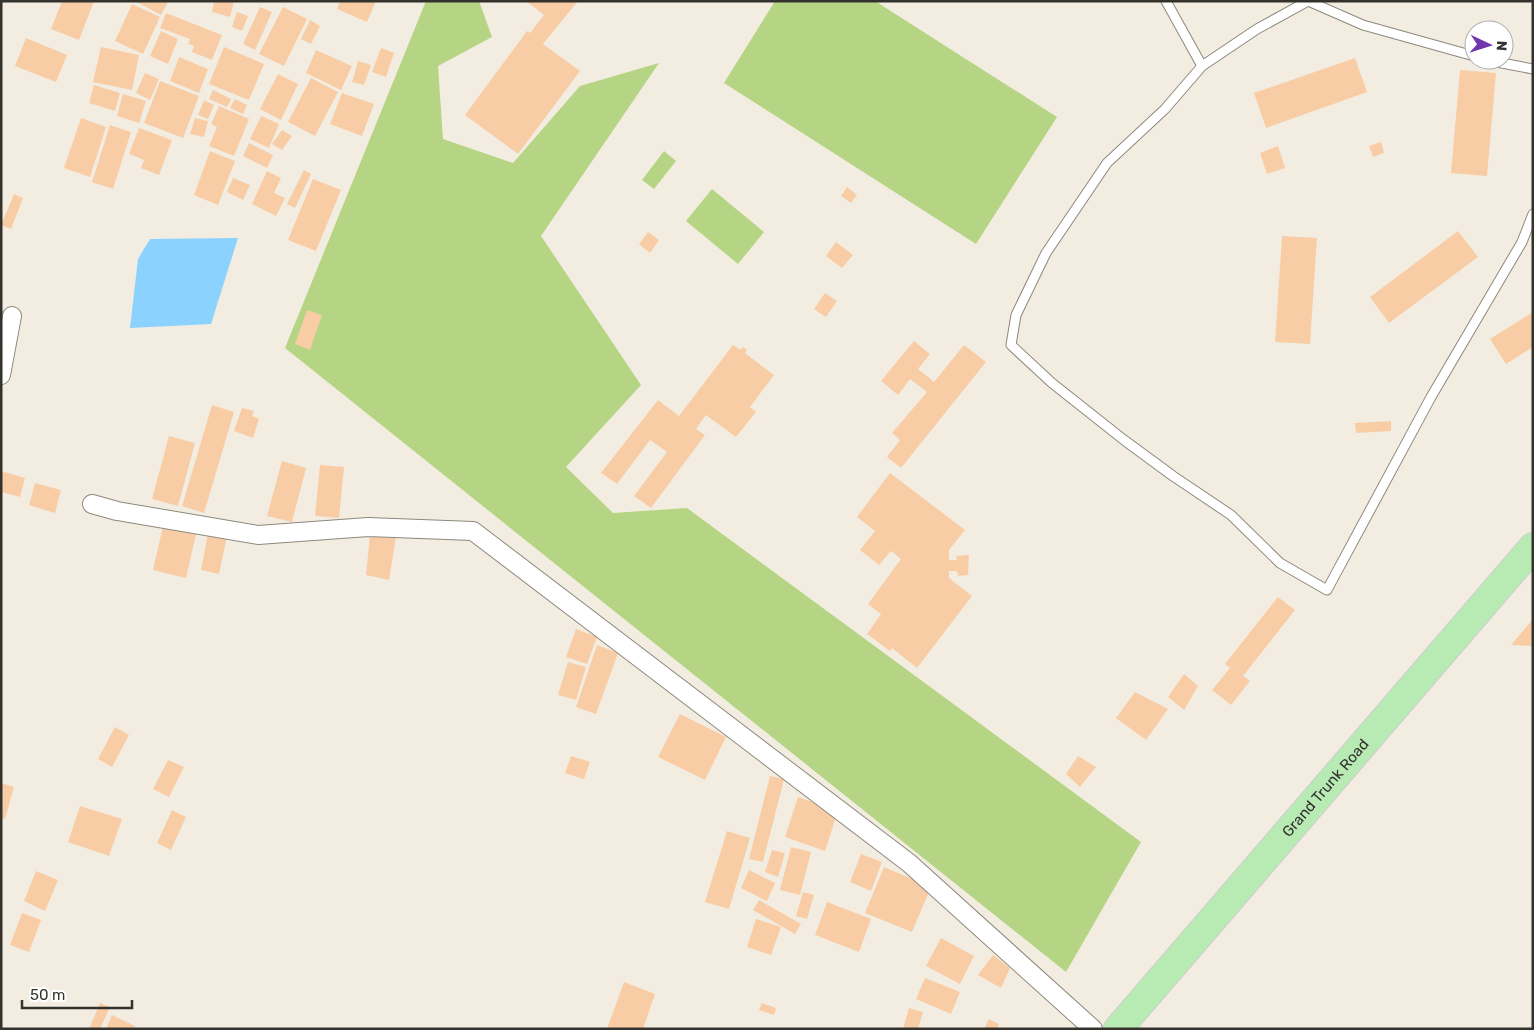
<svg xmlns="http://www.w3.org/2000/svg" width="1534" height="1030" font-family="Rubik,sans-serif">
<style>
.green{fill:#b5d584}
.water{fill:#8bd2fe}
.building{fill:#f8cda6}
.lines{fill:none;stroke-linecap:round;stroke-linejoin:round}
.service-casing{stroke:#8d887d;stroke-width:11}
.minor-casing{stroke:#8d887d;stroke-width:20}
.trunk-casing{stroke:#cececd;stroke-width:30}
.service{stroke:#fff;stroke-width:9}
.minor{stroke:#fff;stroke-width:18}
.trunk{stroke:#b7ebb3;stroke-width:28}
.labels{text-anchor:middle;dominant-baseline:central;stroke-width:5;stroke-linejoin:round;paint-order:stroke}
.street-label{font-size:15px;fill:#34322d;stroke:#fff}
</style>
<rect width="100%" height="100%" fill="#f3ede1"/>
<path class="green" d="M426,1h53l13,36 -54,29 5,73 70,24 67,-77 79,-23 -118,173 100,149 -75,82 47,46 74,-5 454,334 -75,130 -781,-624z
M775,1h100l182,116 -81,127 -252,-161z
M664,151l12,10 -22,28 -12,-9z
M712,189l52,43 -26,32 -52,-43z"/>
<path class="water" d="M238,238l-27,86 -81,4 8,-69 12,-20z"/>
<path class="building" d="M62,1h32l-15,39 -28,-11z
M135,1h31l2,1 -7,13z
M214,1h20l-4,16 -18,-5z
M340,1h36l-9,21 -30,-13z
M526,1h52l-35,43 37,27 -62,83 -53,-39 62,-84 3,2 14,-18z
M132,4l28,13 -17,37 -28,-13z
M260,7l12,5 -17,38 -12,-6z
M283,7l24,12 -23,47 -25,-12z
M237,12l11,4 -6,15 -10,-4z
M166,13l56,22 -10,25 -20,-8 2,-6 -6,-2 2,-5 -30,-11z
M310,20l10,6 -9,18 -10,-5z
M161,31l17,8 -10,25 -18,-8z
M26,38l41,17 -11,27 -41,-16z
M101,47l38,8 -7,35 -39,-8z
M224,47l40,17 -15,36 -40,-16z
M381,48l13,5 -8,24 -14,-5z
M316,50l36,16 -11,24 -35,-17z
M179,57l29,12 -9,24 -29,-12z
M1355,58l12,34 -101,36 -12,-35z
M358,61l13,4 -7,20 -12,-3z
M1460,70l36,3 -9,103 -36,-3z
M145,73l14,6 -9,21 -14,-7z
M278,74l20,10 -17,36 -21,-11z
M311,78l27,14 -23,44 -27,-14z
M160,81l39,15 -16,42 -39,-15z
M94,85l26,8 -5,18 -26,-8z
M213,90l18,9 -4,8 -18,-8z
M342,93l32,11 -12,32 -32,-12z
M123,94l23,7 -7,22 -22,-7z
M235,99l12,6 -4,9 -13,-6z
M204,100l10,5 -6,14 -10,-4z
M219,106l30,13 -15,37 -25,-10 8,-19 -6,-3z
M261,116l18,8 -10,24 -19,-9z
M81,118l25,9 -16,50 -26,-9z
M195,118l13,3 -4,16 -14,-3z
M110,125l21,7 -18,57 -21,-7z
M139,128l33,12 -13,35 -18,-7 3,-8 -15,-6z
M282,130l10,6 -10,14 -10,-6z
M1381,142l3,11 -11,4 -4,-11z
M249,143l24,12 -6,13 -24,-12z
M1278,146l7,22 -18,6 -7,-21z
M210,151l25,10 -17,44 -24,-10z
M304,170l7,4 -16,34 -8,-4z
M267,171l14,7 -7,15 11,5 -9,18 -24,-12z
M233,178l17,7 -7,15 -16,-8z
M313,179l28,11 -25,61 -28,-11z
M847,187l10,8 -6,8 -10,-7z
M14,194l9,4 -12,31 -10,-4z
M1458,231l20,26 -89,66 -19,-26z
M648,232l11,8 -9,13 -11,-9z
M1282,236l35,2 -7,106 -35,-2z
M836,242l17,13 -11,13 -16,-12z
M825,293l12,8 -11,16 -12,-8z
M307,310l15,5 -12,35 -15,-6z
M1533,312v35l-27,17 -16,-25z
M914,341l16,13 -12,15 16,13 30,-37 22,17 -85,106 -14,-11 13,-17 -8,-7 35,-41 -17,-13 -12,16 -17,-14z
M733,345l8,5 2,-3 4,3 -2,3 29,22 -24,32 6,5 -20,25 -30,-22 -10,14 9,6 -54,73 -17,-12 33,-44 -17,-12 -33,44 -16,-11 57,-73 21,16z
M212,405l22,7 -30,101 -22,-7z
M242,408l12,3 -2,5 7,3 -6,19 -19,-7z
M1391,421v10l-35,2 -1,-10z
M169,436l26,7 -17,63 -26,-7z
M282,461l24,7 -14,54 -25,-6z
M320,465l24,2 -5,51 -24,-2z
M1,471l24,7 -5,19 -19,-5z
M890,473l75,57 -16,20v10h8l-1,-4 13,-1 -1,20 -10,1 -1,-5h-8v7l23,18 -55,72 -25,-20 -2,3 -23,-17 14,-20 -13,-10 33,-45 -10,-8 -12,14 -19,-15 15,-19 -18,-14z
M35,483l26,7 -6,23 -26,-8z
M164,522l33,8 -11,48 -33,-8z
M208,533l19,3 -8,38 -18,-4z
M370,534l26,3 -7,43 -23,-5z
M1278,597l17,13 -52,66 7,5 -19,24 -19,-15 18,-22 -5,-4z
M1533,619v27l-22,-1z
M576,629l21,8 -10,27 -21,-7z
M597,645l21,8 -22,61 -20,-7z
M568,662l18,5 -10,33 -18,-5z
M1184,674l14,12 -14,24 -16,-13z
M1135,692l33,17 -22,31 -30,-22z
M680,714l46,23 -21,43 -47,-23z
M115,727l14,8 -17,32 -14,-8z
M571,756l19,6 -6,17 -19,-6z
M1078,756l18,11 -16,20 -14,-13z
M168,760l16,7 -15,30 -16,-8z
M770,776l14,3 -21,83 -14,-3z
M1,783l13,4 -9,32 -4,-1z
M798,797l40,14 -13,40 -40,-14z
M80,806l42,13 -13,37 -41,-14z
M172,810l14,7 -15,33 -14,-7z
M727,831l23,7 -21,71 -24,-7z
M791,847l20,5 -11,43 -20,-5z
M772,850l13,3 -7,24 -13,-5z
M861,854l21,8 -11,29 -21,-9z
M884,867l47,20 -19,45 -47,-19z
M749,870l26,13 -8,18 -26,-13z
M36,871l22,9 -13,31 -21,-10z
M803,892l11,3 -7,24 -11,-3z
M759,900l42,24 -6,10 -42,-24z
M827,902l44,17 -12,33 -44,-17z
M22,913l19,7 -12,32 -19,-7z
M756,919l25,8 -10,28 -24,-8z
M941,938l33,18 -14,28 -34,-18z
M993,955l17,13 -9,20 -23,-13z
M925,978l35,14 -9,22 -35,-15z
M624,982l31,12 -12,35h-36z
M100,1003l10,4 -10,22h-11z
M762,1003l14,5 -2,7 -15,-5z
M909,1008l14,4 -5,17h-15z
M112,1015l23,11 -1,3h-28z
M989,1019l10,5 -2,5h-13z"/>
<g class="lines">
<defs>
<path id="service" d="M1166,1l36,65
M1308,1l-51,28 -55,37 -37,43 -58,54 -61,90 -30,62 -5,30 41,38 72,57 49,36 58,39 49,48 47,27 104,-193 91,-155 11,-28
M1308,1l55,24 111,31
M1486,60l47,9"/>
<path id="minor" d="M1,375l11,-59
M92,504l25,7 141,24 110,-8 105,4 436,332 184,166"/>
<g id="trunk">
<path id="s1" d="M1118,1029l415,-482"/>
</g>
</defs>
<use href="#service" class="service-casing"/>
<use href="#minor" class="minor-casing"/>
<use href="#trunk" class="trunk-casing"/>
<use href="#service" class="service"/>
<use href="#minor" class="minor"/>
<use href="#trunk" class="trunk"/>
</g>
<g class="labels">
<g class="street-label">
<text stroke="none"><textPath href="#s1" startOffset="318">Grand Trunk Road</textPath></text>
</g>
</g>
<rect width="1534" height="1030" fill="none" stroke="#34322d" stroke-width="5"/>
<g transform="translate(1489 45) rotate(94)"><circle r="24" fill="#ffffff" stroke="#aeadab"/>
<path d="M0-4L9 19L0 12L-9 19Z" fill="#7136ac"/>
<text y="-8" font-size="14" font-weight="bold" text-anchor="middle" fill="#34322d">N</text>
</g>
<path d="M22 1000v8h110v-8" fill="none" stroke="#34322d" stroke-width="2.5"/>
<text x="30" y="1000" font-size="15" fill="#34322d" stroke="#ffffff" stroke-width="4" paint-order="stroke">50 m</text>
</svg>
